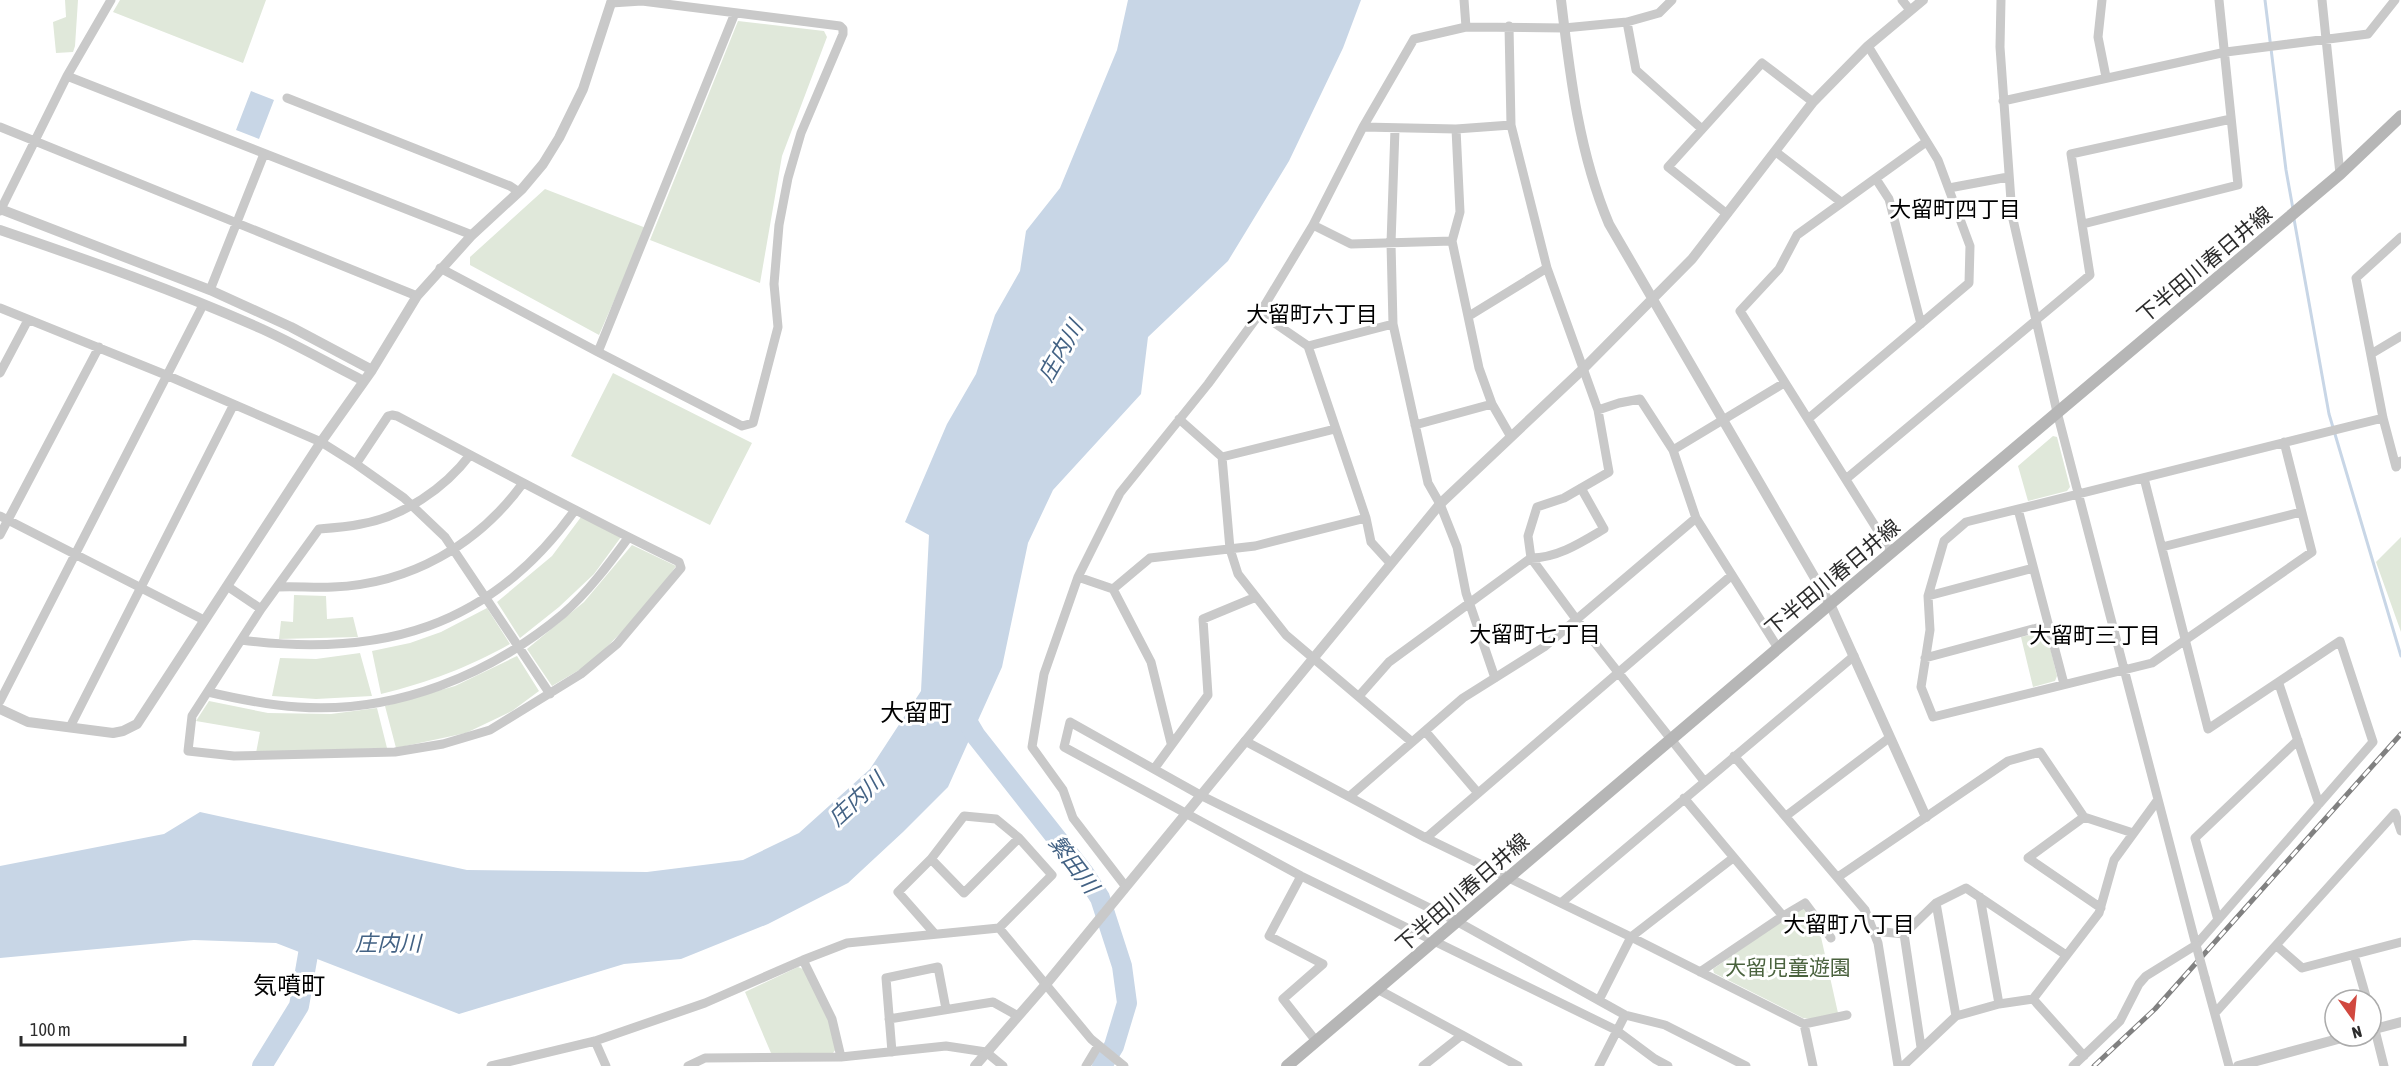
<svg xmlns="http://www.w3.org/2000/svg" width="2401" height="1066" font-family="'Asap Condensed','Noto Sans JP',sans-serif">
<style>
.green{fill:#e0e8da}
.water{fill:#c8d6e6}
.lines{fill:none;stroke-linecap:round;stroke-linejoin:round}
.stream{stroke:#c8d6e6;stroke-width:3}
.river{stroke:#c8d6e6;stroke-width:20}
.minor{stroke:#c9c9c9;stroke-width:9}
.tertiary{stroke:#c9c9c9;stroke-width:10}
.secondary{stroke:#b6b6b6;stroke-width:12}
.rail-casing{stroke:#818181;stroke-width:5}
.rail{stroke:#fff;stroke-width:3;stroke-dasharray:9;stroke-linecap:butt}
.minor-bridge{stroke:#c9c9c9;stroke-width:9}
.labels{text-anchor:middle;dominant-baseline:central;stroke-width:6;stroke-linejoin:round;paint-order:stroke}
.street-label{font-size:21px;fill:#2c2c2c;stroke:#fff}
.park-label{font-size:21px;fill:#4a623e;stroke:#fff}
.neighbourhood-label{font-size:22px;fill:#000;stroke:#fff}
.water-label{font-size:22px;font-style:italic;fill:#436284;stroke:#fff}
.quarter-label{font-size:24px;fill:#000;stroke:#fff}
</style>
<rect width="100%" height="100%" fill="#fff"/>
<path class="green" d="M65,0h13l-3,46 -2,6 -17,1 -3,-31 13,-5z
M120,0h146l-23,63 -130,-51z
M738,21l86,10 3,6 -45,119 -22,127 -110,-43z
M545,189l101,39 -47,107 -129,-70v-8z
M613,373l139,70 -42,82 -139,-69z
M2053,436l4,1 13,50 -3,4 -39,10 -10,-35z
M581,517l40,20 -27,37 -35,33 -39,31 -23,-36 55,-46z
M2401,537v95l-25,-70z
M632,545l44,21 -24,35 -61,62 -39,23 -25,-37 57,-47z
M294,595l32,1 1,23 26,-2 5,20 -79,2 2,-18 12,1z
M487,608l23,36c-43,24 -81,38 -129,50l-9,-43 38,-8 31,-11z
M2043,632l4,3 10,41 -2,5 -22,6 -12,-50z
M360,653l12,43 -56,3 -44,-3 8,-38 36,1z
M517,656l22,35 -27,20 -46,22 -70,15 -11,-42 70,-20z
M209,701l59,12 63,1 46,-6 10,40 -131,5 4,-21 -64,-11z
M1800,908l5,1 14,19 19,85 -28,6 -7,-1 -89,-45 -1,-4z
M798,967l5,2 26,45 7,35 -3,4h-62l-26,-61z"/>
<path class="water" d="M1128,0h233l-18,48 -54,113 -61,100 -80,76 -7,57 -88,96 -25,53 -26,124 -54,120 -45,45 -55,51 -80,41 -87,35 -57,5 -165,50 -183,-71 -82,-3 -194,18v-92l164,-32 36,-22 267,58 180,2 96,-12 56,-27 71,-64 51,-78 8,-156 -24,-13 42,-98 29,-50 19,-59 25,-44 6,-40 34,-43 57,-138z
M251,91l23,9 -15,39 -23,-9z"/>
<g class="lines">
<path class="stream" d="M2265,0l21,170 7,39
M2294,219l35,195 72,242"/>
<path class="river" d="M960,709l16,27 108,137 16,25 22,68 5,37 -13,43 -12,20
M262,1066l37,-60 11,-63"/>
<path class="minor" d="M1464,0l2,27
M1902,0l8,10
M2001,0l-1,47 12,168 45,197 139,533
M2102,0l-4,37 8,40
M2322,0l18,174
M1627,22l9,48 66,59
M1509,26l2,99 36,143 51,142 11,62 -45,26 -27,9 -9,29 3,22 45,61 128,162
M67,76l405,159
M287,98l223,88 9,6
M2003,101l223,-49 142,-18 27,-34
M0,127l417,169
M1363,127l51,-88 52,-12 98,1 63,-6 32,-9 13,-13
M1395,129l-4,114 2,81 35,159 12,21 17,43 9,46 29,85
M1456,129l4,83 -8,29 27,127 13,36 19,33
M1776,152l65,50
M1876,179l13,20 32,125
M1949,188l59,-11
M0,211l67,-135 44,-76
M1727,214l-59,-47 94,-104 51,39
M2083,224l155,-39 -19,-185
M1313,225l38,19 101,-3
M2401,237l-45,41 27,140 13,49 5,-6
M440,268l158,84 144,74 11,-3 25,-96 -4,-43 5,-59 9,-47 13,-45 42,-99v-5l-3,-3 -198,-25 -31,2
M210,290l54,-136
M0,308l166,67 155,67 35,22 48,34 41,39 105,157
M1260,313l48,33 58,172 5,24 20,22
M1469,316l78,-48
M1308,346l85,-22
M598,352l137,-339
M2371,354l30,-18
M0,373l28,-53
M1598,410l21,-7 21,-4 33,51 23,68 82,130
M1179,419l43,38 8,92 8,25 48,61 126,107
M1808,419l161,-136 1,-37 -32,-86 -70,-114
M1415,425l77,-21
M2284,442l28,110 -160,111 -219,54 -12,-30 9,-57 -2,-34 16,-55 22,-19 417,-104
M1673,450l111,-67
M1222,457l113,-28
M356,464l32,-48 4,-1 5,1c94,50 187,100 282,146l2,6 -64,76 -36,30 -91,56 -47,14 -48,8 -161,4 -46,-5 4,-35 69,-107 58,-80c14,-1 28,-2 42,-5 42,-7 84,-36 109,-69
M1846,479l244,-204 -19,-121 160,-35
M2018,509l46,175
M0,516l204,104
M0,535l99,-188
M2162,547l139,-35
M1892,553l-152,-242 39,-42 18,-34 129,-93
M1078,577l35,12 38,73 20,81
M227,586l34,23
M278,587c18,-1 36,1 55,0 77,-3 145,-42 190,-104
M1113,589l37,-31 105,-12 111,-28
M1928,596l105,-28
M241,640c140,18 249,-12 334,-130
M1925,658l123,-33
M2279,684l40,120
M208,692c30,7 59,13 90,15 97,7 192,-32 265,-93 25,-22 46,-50 65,-76
M1359,696l30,-34 142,-104c27,0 51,-16 73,-29l-23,-41
M0,701l203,-396
M70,727l163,-321
M1425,731l53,62
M1245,741l181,97 205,99 173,87 43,-9
M1734,756l131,154 13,33 20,123
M1154,769l54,-74 -5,-76 53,-22
M1350,796l113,-98 81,-51 152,-129
M1684,798l99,118 -83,56
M1786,816l103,-78
M2084,817l-56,41 73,50
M1426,838l306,-263
M931,859l33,34 55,-55
M1301,876l-32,60 54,28 -40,35 33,42
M1838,877l170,-116 32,-9 44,65 49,16
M1126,887l-53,-69 -10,-28 -31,-43 12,-73 34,-97 42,-84 88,-109 52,-71 53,-88 50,-98 93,2 55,-4
M1980,897l19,107
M1561,903l293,-247
M1936,903l20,113
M1783,916l22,-13 26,35
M2218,920l-23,-82 103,-98
M1873,931l31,3 32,-31 30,-15 100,67
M935,934l-37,-42 33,-33 33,-43 32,3 23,19 33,37 -53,53
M1904,934l17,113
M2277,946l25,22 99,-26
M2354,955l13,45
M803,960l29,59 9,38
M2205,978l24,88
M1379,990l83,45
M2033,999l66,-86 15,-53 43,-59
M1599,1000l32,-63 102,-79
M2215,1013l180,-200 6,18
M2371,1014l13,52
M889,1019l104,-17 25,14
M1804,1024l9,42
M595,1041l11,25
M892,1052l-6,-74 52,-11 8,42
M491,1066l104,-25 110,-38 98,-43 44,-17 152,-15 92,111 33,27
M688,1066l17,-8 136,-1 105,-11 40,6 17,14
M1086,1066l12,-20
M1423,1066l39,-31 56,31
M1599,1066l26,-51
M1668,1066l-13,-7 -39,-29 -315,-154 -237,-129 6,-25 132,74 256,126 167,93 40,10 81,41
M1903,1066l53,-50 43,-12 34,-5 51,57
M2073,1066l47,-45 19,-37 7,-8 50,-31 177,-203 -33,-101 -132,88 -64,-251"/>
<path class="tertiary" d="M1561,0c9,76 18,153 48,224l221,380 96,213
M0,209l210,81 81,37 81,43
M0,230c88,30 177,61 262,99 35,16 68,35 102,52
M0,709l28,13 85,11 10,-2 14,-7 184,-282 51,-72 45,-74 55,-61 50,-46 21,-25 16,-26 24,-49 29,-89
M2371,1030l30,-8
M975,1066l72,-83 393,-479 142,-134 110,-111 121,-157 55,-56 55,-46
M2238,1066l111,-30"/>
<path class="secondary" d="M1287,1066l543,-462 432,-364 78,-66 61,-58"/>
<defs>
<path id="rail" d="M2094,1066l61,-57 246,-275"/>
</defs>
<use href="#rail" class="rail-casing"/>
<use href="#rail" class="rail"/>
<path class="minor-bridge" d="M2196,945l9,33"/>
</g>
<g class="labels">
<g class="street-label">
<text transform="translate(2204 264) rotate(-40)">下半田川春日井線</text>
<text transform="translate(1832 577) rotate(-40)">下半田川春日井線</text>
<text transform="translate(1462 892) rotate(-41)">下半田川春日井線</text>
</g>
<g class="park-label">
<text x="1788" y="967">大留児童遊園</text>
</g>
<g class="neighbourhood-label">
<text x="1955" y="209">大留町四丁目</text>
<text x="1312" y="314">大留町六丁目</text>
<text x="1535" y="634">大留町七丁目</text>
<text x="2095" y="635">大留町三丁目</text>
<text x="1849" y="924">大留町八丁目</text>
</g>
<g class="water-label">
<text transform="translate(1060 351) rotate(-60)">庄内川</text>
<text transform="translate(856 799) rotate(-43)">庄内川</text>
<text transform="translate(1074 864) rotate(53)">繁田川</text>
<text x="388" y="943">庄内川</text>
</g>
<g class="quarter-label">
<text x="916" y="712">大留町</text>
<text x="289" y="985">気噴町</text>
</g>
</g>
<g transform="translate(2353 1018) rotate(165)"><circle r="28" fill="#ffffff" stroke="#ababab" stroke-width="1.5"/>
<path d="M0-4.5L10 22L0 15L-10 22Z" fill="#d1483f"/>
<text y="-9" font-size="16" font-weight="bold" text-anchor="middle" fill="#2c2c2c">N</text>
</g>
<path d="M21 1036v9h164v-9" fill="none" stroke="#2c2c2c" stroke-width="3"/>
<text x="30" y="1036" font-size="18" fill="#2c2c2c" stroke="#ffffff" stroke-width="4.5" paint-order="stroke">100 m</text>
</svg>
